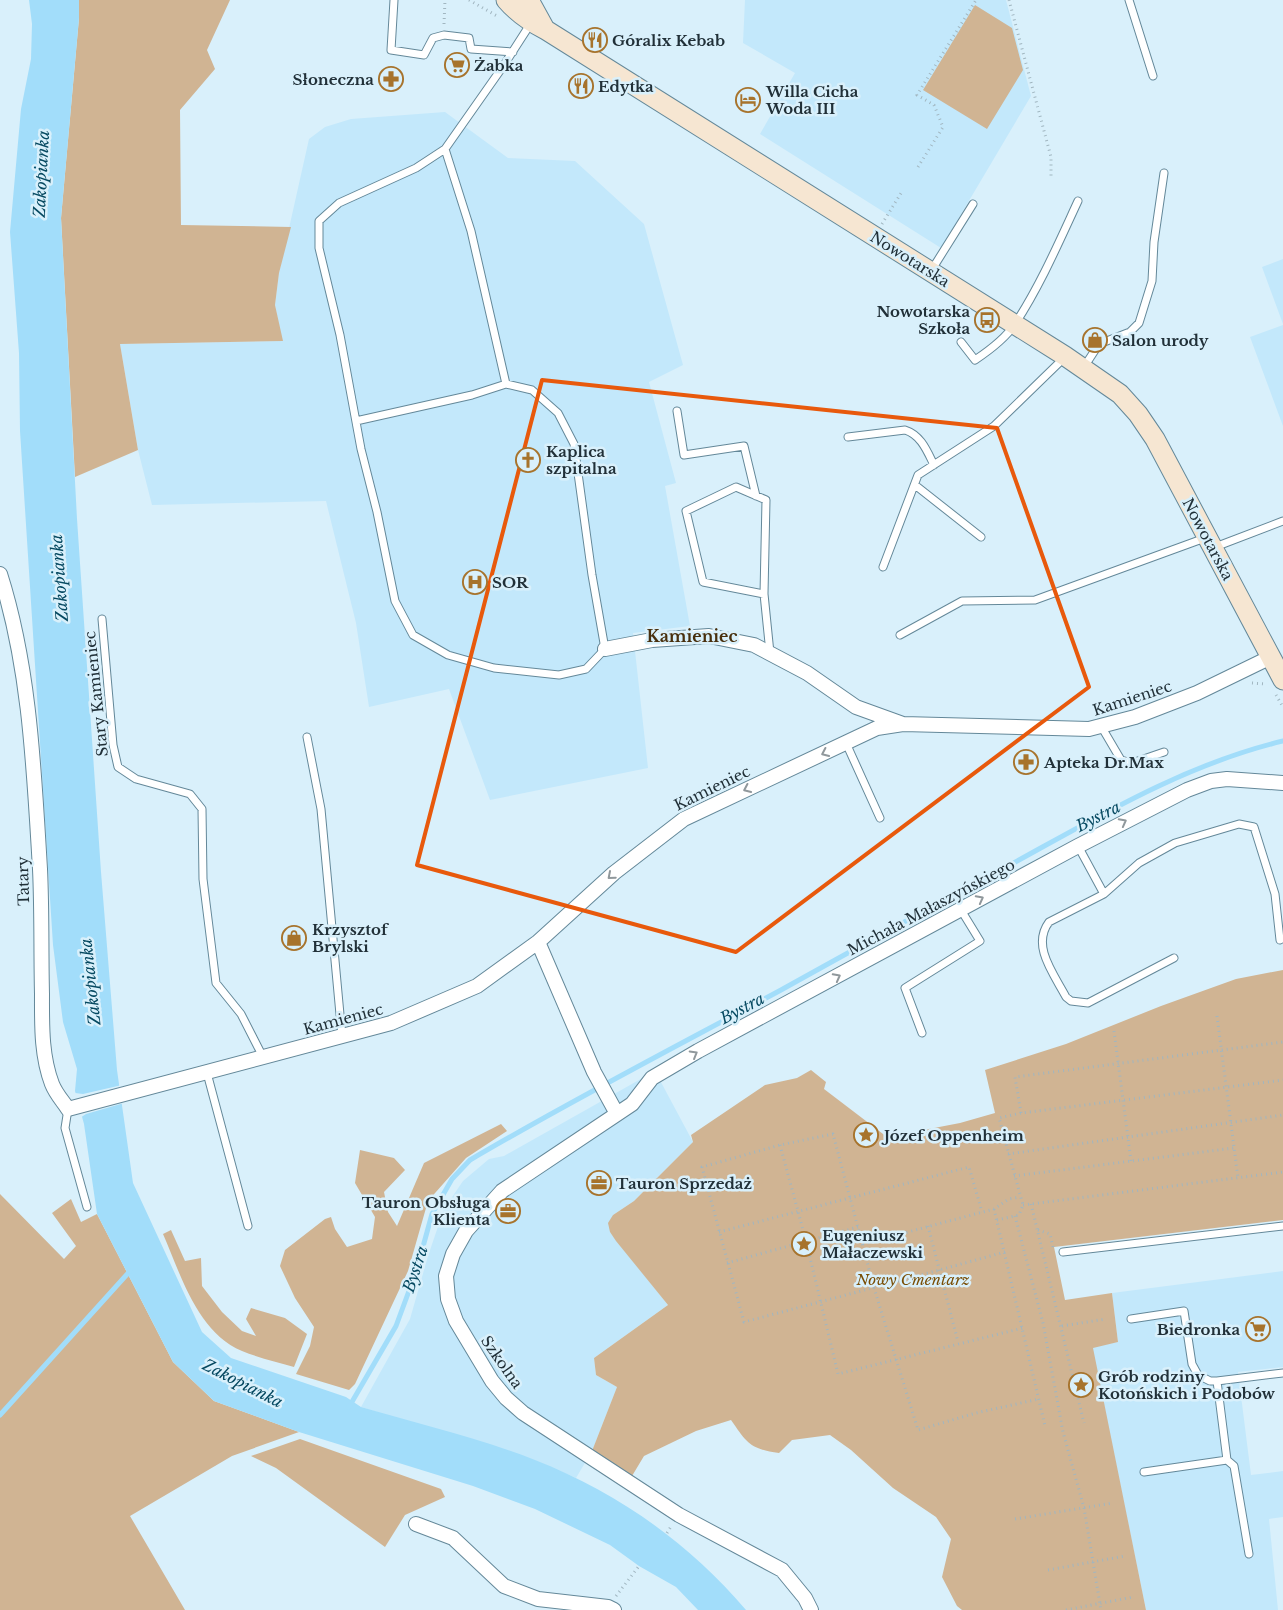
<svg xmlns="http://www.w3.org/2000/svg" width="1283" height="1610" font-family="'Libre Baskerville',serif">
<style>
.built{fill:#c3e8fb}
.green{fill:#d0b493}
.water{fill:#a2ddfa}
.pier{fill:#d9f0fb}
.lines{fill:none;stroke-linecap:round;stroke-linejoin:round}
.stream{stroke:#a2ddfa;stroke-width:5}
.lane-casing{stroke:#648899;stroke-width:9}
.street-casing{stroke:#648899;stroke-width:16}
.secondary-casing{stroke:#648899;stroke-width:21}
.path{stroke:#a1b6c0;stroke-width:3;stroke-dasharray:1 4;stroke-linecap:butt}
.lane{stroke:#fff;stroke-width:7}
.street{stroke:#fff;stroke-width:14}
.secondary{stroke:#f6e6d2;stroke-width:19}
.oneway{stroke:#90989c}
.marked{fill:none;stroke:#e8590c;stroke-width:4;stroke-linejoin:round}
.labels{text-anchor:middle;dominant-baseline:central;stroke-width:5;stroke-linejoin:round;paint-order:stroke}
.poi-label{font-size:15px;font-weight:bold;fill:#213038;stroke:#d9f0fb;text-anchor:start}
.street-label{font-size:15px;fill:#213038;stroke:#d9f0fb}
.park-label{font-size:15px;font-style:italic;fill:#794d05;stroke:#d9f0fb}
.water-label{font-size:16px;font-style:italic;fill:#064961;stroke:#d9f0fb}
.neighbourhood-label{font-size:16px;font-weight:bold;fill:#482f0d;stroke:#d9f0fb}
</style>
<rect width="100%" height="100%" fill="#d9f0fb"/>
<path class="built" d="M745,0h261l25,96 -90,152 -181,-114 35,-61 -52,-30z
M445,112l63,46 67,3 69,63 39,141 -34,17 27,101 -11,3 25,140 -57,7 15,135 -158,32 -41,-111 -80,18 -13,-84 -30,-122 -174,4 -14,-55 -18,-106 162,-3 -7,-36 4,-32 30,-134 16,-12 26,-8z
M1283,259v65l-21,-57z
M1283,325v101l-33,-89z
M655,1071l38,71 -59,59 -21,14 -3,17 58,73 -74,53 2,17 21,12 -25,64 -16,27 -42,-18 -173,-53 49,-88 18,-63 16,-47 19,-28 26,-22 15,-3z
M1283,1271v96l-45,5 13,103 32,-4v46l-14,2 9,91h-132l-54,-263 26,-5 -6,-49z"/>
<path class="green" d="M79,0h151l-23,50 8,19 -35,41 1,115 110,2 -12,46 -4,32 8,36 -163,3 18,106 -63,27 -14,-259 18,-200z
M975,5l37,23 11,42 -36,59 -64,-39z
M1283,970v250l-229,27 11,53 47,-7 6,49 -25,6 53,262h-184l-5,-4 -15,-29 9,-38 -15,-22 -43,-29 -42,-38 -21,-15 -38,5 -13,13c-29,-4 -32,-10 -48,-33l-35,11 -52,25 -12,20 -40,-25 25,-64 -21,-12 -2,-17 74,-53 -52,-64 -6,-9 -2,-9 5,-8 21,-14 59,-59 -2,-7 74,-50 32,-7 14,-8 15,12 -2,7 63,48 73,-14 35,-10 -10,-43 81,-26 95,-38 75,-27z
M501,1124l6,7 -41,27 -38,43 -20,70 -53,113 -6,6 -53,-16 14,-28 4,-19 -19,-29 -15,-32 5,-16 40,-31 6,-2 4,12 12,18 25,-8 3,-22 -20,-34 5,-33 34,8 11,12 -21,22 4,20 9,14 27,-63z
M0,1194l64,65 12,-13 -24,-33 19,-14 10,23 16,-8 76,148 41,39 85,31 -67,24 -102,60 55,94h-185z
M171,1230l14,31 16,-3 1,28 20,26 20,19 14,5 -10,-17 5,-11 34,10 22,16 -13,33c-17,-5 -35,-9 -52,-16 -45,-19 -61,-76 -79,-117z
M300,1439l141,50 4,8 -40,18 -20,32 -109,-79 -25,-12z"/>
<path class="water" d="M29,0h50v18l-18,200 16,301 24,353 16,198 16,113 69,149 29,26 115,39 15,10c58,17 118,31 174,53 82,32 154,83 211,150h-48l-22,-23 -37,-21 -29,-21 -75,-36 -62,-23 -174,-54 -85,-31 -41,-39 -76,-148 -13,-90 -9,-33 2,-22 -14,-47 -10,-77 -33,-514 -1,-78 -9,-121 11,-123 10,-50 1,-35z"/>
<path class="pier" d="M122,1085l2,18 -38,11 -6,4 -5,-25 8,1z"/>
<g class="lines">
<path class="stream" d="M349,1407l47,-81 20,-54 16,-58 20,-35 18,-19c102,-60 207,-114 311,-170 63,-35 126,-70 190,-104 101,-53 199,-118 312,-145
M0,1415l130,-144"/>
<defs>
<path id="lane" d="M394,0l-3,50 33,5 9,-17 11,-3 25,3 2,11 42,3
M1129,0l24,76
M445,149l26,82 35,153
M931,271l42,-67
M961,342l14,18c15,-10 30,-21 40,-36 25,-38 44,-82 63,-123
M1084,367l15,-23 31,-12 9,-9 13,-42 2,-39 10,-69
M677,411l7,44 60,-9 12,50
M356,421l116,-26 34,-11 26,6 26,23 16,31 18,131 13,74 -19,20 -27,6 -65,-7 -46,-13 -35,-20 -18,-34 -18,-89 -16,-63 -21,-114 -21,-87v-27l20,-18 77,-35 29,-19 59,-84 27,-42
M848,437l57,-7c16,5 22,21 29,35
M915,485l66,52
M1215,547l68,-26
M883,567l35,-92 76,-49 71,-69
M764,594l-61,-12 -17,-71 50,-24 30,13 -2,94 6,59
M102,619l11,126 5,22 18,12 54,15 12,15 1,70 13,104 25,31 22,43
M900,635l62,-34 73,-1 170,-62
M1101,726l20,34 11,3 32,-11
M307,737l14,72 21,227
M846,743l34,75
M1078,846l26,48 -55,28c-18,24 5,52 17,75l5,4 17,2 86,-45
M1104,894l35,-31 36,-20 64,-19 15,3 21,67 5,46
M922,1033l-17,-45 75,-47 -19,-31
M207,1073l41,153
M68,1109l-3,19 22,79
M1063,1252l220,-26
M1131,1319l53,-8 8,53 6,11 12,6h7l66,-8
M1217,1381l10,79 7,6 15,88
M1144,1472l83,-12"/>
<path id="street" d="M0,574c30,94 34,197 40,295 2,42 1,84 2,125 0,30 -1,61 10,90 4,10 10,16 16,25l323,-86 86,-37 61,-44 76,-69 70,-54 193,-91 26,-4
M605,649l47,-9 57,-4 45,9 53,28 49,34 47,17 186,5 46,-12 62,-24 74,-36
M538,942l56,130 23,42
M416,1524l37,14 51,48 34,13 70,8 6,3
M811,1610l-6,-12 -23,-28 -103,-55 -156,-102 -17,-15 -14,-17 -36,-60 -8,-22 -2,-23 7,-22 13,-23 36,-40 130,-87 20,-26 46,-27 380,-205 109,-56 24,-9 16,-2 56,4"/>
<path id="secondary" d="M506,0c12,14 24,22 40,30l519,326 55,38 18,20 17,25 128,241
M529,0l16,29"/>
</defs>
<use href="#lane" class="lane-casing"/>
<use href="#street" class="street-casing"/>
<use href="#secondary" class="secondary-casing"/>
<path class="path" d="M469,0l28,16
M1009,0l42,157v22
M444,24l1,-24
M918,167l25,-40 -9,-22 -17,-10 59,-95
M882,224l21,-34
M1252,683l13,1
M1276,695l7,12
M1217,1016l21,162
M1114,1031l17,130
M1021,1113l-6,-36 268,-35
M780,1145l26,96 32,133 185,-46
M1008,1154l275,-39
M1014,1176l220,-28
M1031,1204l53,219
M1023,1205l260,-33
M994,1209l51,217
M1015,1216l28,107 20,109 21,76 17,102
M997,1220l22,-5 4,-10 -24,-87 22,-5 262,-33
M928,1226l30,116
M1038,1230l12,4 3,13
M719,1232l250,-65 13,45
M863,1244l131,-35 15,-10 11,-2
M1005,1252c-87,24 -174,47 -261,70l-42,-155 78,-22 53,-11 41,154 44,142 58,-17 63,-14
M727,1263l131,-36
M1062,1326l44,-7
M1015,1519l98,-16
M667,1533l5,-8
M1048,1570l77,-14
M616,1596l23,-30
M1066,1610l67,-13"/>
<use href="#lane" class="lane"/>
<use href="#street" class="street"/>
<use href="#secondary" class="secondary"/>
</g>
<defs><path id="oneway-chevron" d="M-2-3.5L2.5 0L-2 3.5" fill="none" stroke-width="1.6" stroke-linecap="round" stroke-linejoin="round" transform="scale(1.25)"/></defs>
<g class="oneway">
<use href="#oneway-chevron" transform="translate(825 753) rotate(155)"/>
<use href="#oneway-chevron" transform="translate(747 789) rotate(155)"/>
<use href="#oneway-chevron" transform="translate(1123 822) rotate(-28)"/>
<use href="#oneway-chevron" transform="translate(611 876) rotate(139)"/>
<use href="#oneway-chevron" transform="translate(980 899) rotate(-28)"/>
<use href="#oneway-chevron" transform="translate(837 977) rotate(-28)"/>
<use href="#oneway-chevron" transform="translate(694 1054) rotate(-30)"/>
</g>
<path class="marked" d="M542,380l455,48 92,259 -353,265 -319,-87z"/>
<defs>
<symbol id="restaurant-ring" viewBox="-11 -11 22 22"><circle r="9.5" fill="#d9f0fb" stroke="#a7732c" stroke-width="1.5"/><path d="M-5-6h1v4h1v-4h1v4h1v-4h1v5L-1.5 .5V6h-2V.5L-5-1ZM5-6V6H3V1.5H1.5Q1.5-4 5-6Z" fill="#a7732c"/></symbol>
<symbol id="supermarket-ring" viewBox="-11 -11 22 22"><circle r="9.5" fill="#d9f0fb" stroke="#a7732c" stroke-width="1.5"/><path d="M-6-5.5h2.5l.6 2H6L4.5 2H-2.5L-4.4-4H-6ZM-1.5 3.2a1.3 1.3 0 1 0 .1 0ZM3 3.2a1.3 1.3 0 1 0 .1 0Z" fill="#a7732c"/></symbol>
<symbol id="pharmacy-ring" viewBox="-11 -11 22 22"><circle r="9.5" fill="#d9f0fb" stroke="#a7732c" stroke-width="1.5"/><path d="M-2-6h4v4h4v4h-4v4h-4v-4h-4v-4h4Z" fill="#a7732c"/></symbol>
<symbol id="hotel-ring" viewBox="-11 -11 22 22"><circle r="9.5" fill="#d9f0fb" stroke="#a7732c" stroke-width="1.5"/><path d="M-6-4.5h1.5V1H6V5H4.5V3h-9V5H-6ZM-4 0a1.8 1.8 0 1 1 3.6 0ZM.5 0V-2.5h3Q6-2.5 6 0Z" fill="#a7732c"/></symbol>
<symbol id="bus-ring" viewBox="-11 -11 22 22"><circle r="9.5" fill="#d9f0fb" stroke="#a7732c" stroke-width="1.5"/><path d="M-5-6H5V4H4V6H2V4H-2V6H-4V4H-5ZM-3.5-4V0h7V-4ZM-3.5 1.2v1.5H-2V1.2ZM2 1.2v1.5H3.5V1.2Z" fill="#a7732c"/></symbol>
<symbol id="shop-ring" viewBox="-11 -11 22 22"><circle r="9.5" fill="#d9f0fb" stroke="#a7732c" stroke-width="1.5"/><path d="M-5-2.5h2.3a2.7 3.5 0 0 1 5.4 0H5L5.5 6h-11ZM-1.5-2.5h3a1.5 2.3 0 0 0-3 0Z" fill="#a7732c"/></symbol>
<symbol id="church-ring" viewBox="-11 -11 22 22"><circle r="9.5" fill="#d9f0fb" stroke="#a7732c" stroke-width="1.5"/><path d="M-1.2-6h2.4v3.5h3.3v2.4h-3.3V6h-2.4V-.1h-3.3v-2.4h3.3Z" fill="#a7732c"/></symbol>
<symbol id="hospital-ring" viewBox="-11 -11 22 22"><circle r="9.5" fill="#d9f0fb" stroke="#a7732c" stroke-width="1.5"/><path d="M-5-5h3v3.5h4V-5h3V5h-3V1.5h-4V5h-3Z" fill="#a7732c"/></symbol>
<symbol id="sight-ring" viewBox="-11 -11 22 22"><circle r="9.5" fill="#d9f0fb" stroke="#a7732c" stroke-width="1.5"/><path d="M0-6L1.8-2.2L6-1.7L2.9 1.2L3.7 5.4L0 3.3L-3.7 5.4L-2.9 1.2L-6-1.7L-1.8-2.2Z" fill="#a7732c"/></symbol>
<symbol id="office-ring" viewBox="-11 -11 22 22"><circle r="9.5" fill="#d9f0fb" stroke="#a7732c" stroke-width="1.5"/><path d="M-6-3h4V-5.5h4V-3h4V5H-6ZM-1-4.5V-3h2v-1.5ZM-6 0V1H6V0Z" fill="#a7732c"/></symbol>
</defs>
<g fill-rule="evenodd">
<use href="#restaurant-ring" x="581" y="26" width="28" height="28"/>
<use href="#supermarket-ring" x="443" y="51" width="28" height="28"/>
<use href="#pharmacy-ring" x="377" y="65" width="28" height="28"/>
<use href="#restaurant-ring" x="567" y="72" width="28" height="28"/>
<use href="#hotel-ring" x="734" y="86" width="28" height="28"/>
<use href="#bus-ring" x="973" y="306" width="28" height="28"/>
<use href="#shop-ring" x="1081" y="326" width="28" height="28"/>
<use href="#church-ring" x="514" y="446" width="28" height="28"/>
<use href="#hospital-ring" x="461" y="568" width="28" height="28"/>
<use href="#pharmacy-ring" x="1012" y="748" width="28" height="28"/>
<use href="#shop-ring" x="280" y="924" width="28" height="28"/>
<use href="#sight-ring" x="852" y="1121" width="28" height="28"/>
<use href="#office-ring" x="585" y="1169" width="28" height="28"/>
<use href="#office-ring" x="494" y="1197" width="28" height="28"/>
<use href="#sight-ring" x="790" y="1230" width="28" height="28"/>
<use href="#supermarket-ring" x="1244" y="1315" width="28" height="28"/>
<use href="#sight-ring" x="1067" y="1371" width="28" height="28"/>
</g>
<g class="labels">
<g class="poi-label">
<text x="612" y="40">Góralix Kebab</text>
<text x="474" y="65">Żabka</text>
<text x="374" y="79" text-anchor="end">Słoneczna</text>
<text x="598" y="86">Edytka</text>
<text x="766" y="91">Willa Cicha<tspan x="766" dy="17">Woda III</tspan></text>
<text x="970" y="311" text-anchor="end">Nowotarska<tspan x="970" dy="17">Szkoła</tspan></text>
<text x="1112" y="340">Salon urody</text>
<text x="546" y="451">Kaplica<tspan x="546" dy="17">szpitalna</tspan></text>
<text x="492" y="582">SOR</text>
<text x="1044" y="762">Apteka Dr.Max</text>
<text x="312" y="929">Krzysztof<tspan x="312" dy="17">Brylski</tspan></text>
<text x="884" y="1135">Józef Oppenheim</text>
<text x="616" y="1183">Tauron Sprzedaż</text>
<text x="490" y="1202" text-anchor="end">Tauron Obsługa<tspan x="490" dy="17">Klienta</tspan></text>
<text x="822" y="1235">Eugeniusz<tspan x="822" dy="17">Małaczewski</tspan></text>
<text x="1240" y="1329" text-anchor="end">Biedronka</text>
<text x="1098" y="1376">Grób rodziny<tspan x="1098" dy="17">Kotońskich i Podobów</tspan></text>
</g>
<g class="street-label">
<text transform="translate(910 259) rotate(32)">Nowotarska</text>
<text transform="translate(1208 539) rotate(62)">Nowotarska</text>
<text transform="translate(96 694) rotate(-96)">Stary Kamieniec</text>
<text transform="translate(1132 698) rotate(-18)">Kamieniec</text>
<text transform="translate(712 788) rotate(-26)">Kamieniec</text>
<text transform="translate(23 881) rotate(-92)">Tatary</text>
<text transform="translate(931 907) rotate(-28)">Michała Małaszyńskiego</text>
<text transform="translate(343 1019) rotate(-15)">Kamieniec</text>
<text transform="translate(502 1362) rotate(55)">Szkolna</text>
</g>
<g class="park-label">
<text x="913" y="1279">Nowy Cmentarz</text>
</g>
<g class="water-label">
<text transform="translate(41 174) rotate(-87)">Zakopianka</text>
<text transform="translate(59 578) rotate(-94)">Zakopianka</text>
<text transform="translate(1098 816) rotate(-27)">Bystra</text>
<text transform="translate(90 982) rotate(-96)">Zakopianka</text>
<text transform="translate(742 1008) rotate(-28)">Bystra</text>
<text transform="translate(415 1269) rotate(-72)">Bystra</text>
<text transform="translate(243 1383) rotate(27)">Zakopianka</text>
</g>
<g class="neighbourhood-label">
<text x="692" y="636">Kamieniec</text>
</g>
</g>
</svg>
